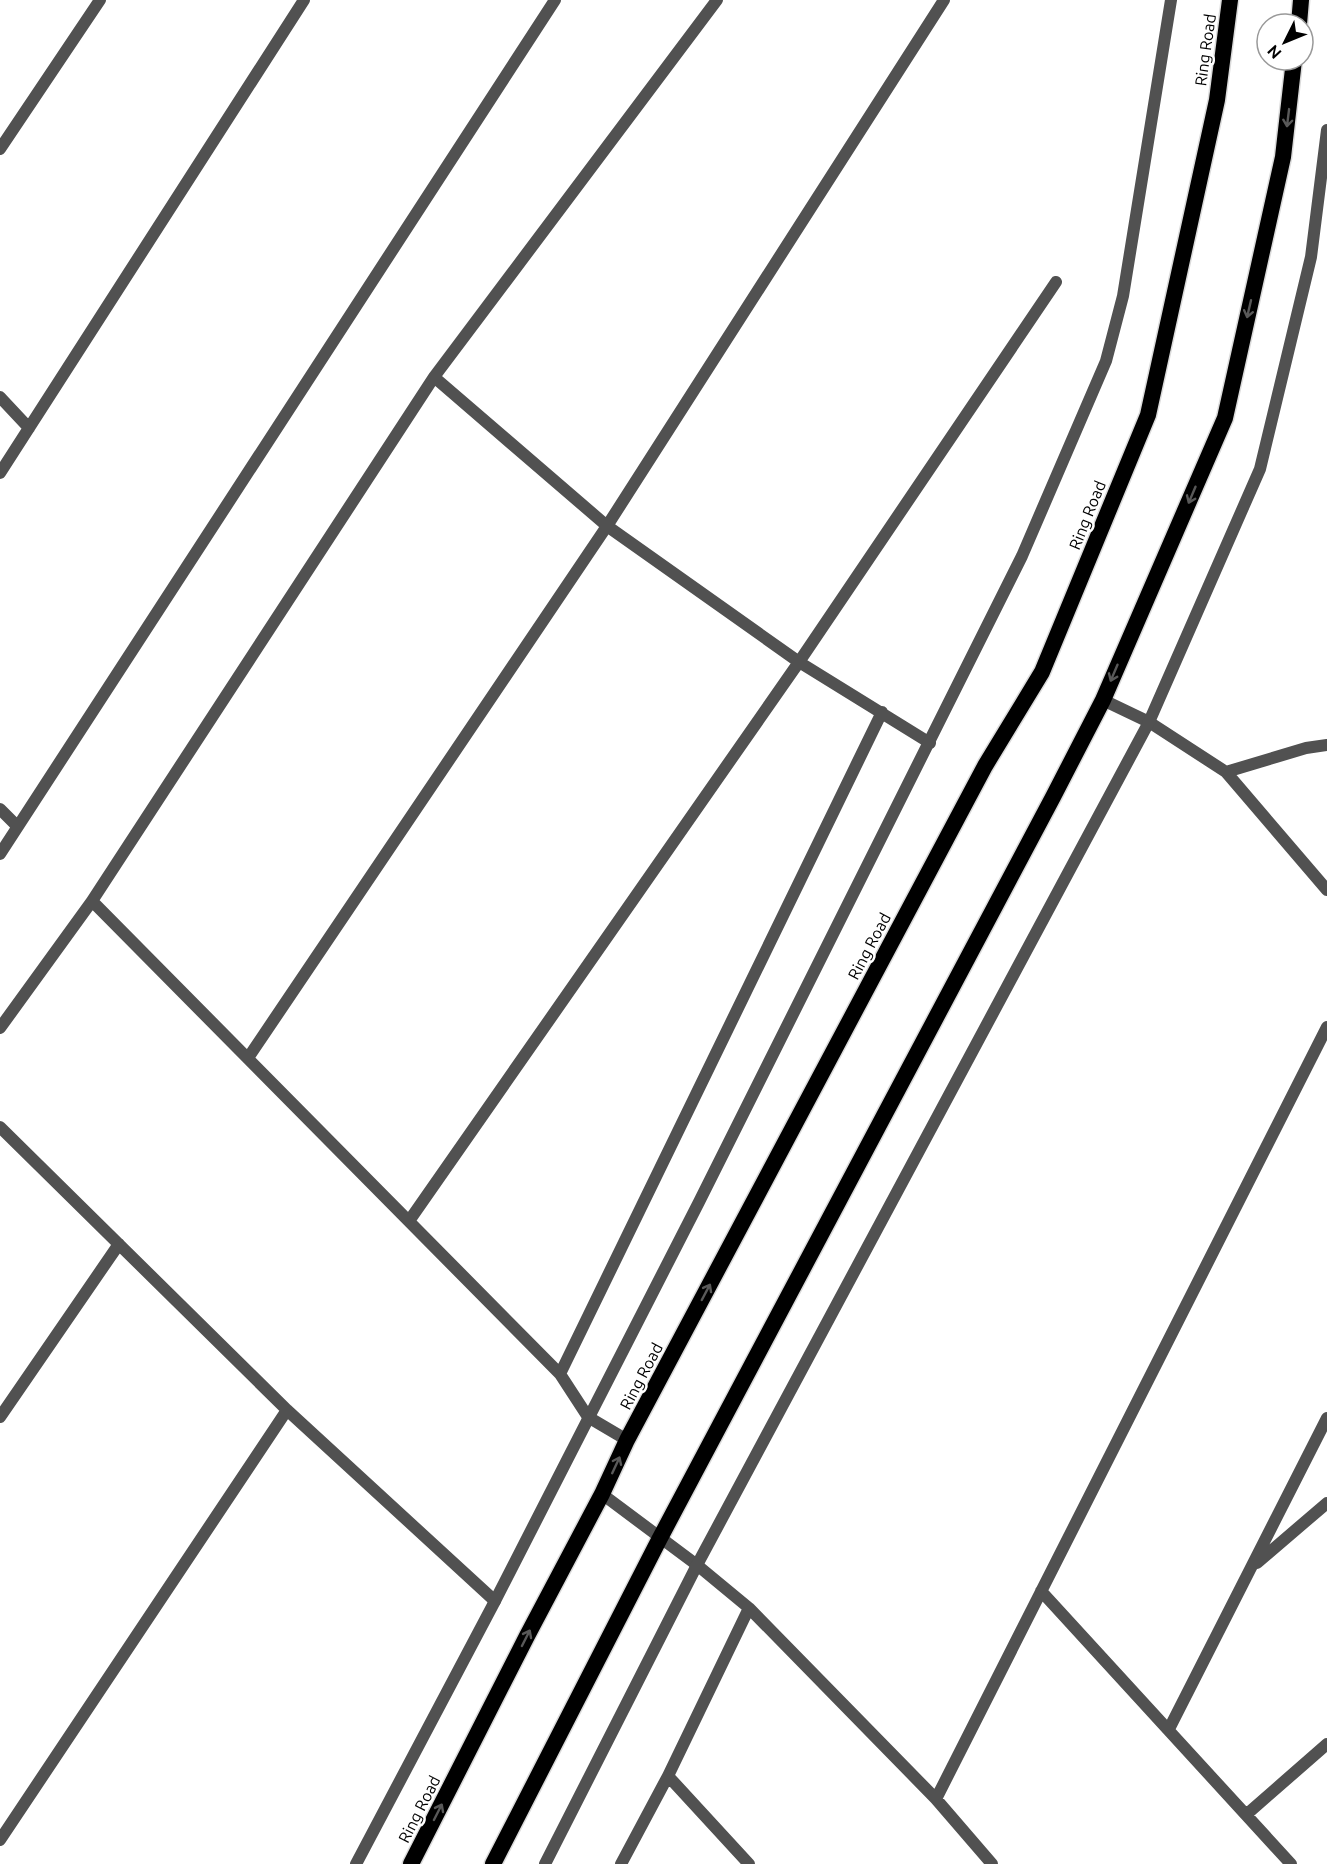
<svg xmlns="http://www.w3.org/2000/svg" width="1327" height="1864" font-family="Ubuntu,sans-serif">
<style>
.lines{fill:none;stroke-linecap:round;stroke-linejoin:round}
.trunk-casing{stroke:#dbdbdb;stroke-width:19}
.minor{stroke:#515151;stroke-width:12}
.tertiary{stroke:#515151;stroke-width:12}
.trunk{stroke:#000;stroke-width:16}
.oneway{stroke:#595959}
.labels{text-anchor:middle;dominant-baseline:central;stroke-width:5;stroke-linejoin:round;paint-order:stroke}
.street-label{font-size:16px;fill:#000;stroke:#fff}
</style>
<rect width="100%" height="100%" fill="#fff"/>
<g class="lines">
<defs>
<path id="trunk" d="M1299,24l2,-24
M411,1864l116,-228 75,-142 25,-54 358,-674 57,-94 106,-257 69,-315 13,-100
M493,1864l167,-326 393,-741 50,-97 122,-282 58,-261 11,-97"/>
</defs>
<use href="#trunk" class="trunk-casing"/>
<path class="minor" d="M0,149l100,-149
M434,377l173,149 192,136 131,81
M0,397l29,31
M0,473l304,-473
M1103,700l46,22 77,50 101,118
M1226,772l80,-24 21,-3
M0,809l17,17
M0,854l555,-854
M92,901l468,473 28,43 39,23
M0,1028l92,-127 342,-524 283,-377
M248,1058l359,-532 337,-526
M0,1127l287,283 208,191
M409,1221l390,-559 257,-380
M560,1374l322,-662
M0,1417l119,-173
M602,1494l95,71 52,43 187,191 56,65
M1257,1563l70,-60
M1041,1591l250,273
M1169,1729l158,-311
M668,1776l81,88
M936,1799l391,-772
M1247,1814l80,-70
M0,1840l287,-430
M621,1864l47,-88 81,-168"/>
<path class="tertiary" d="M356,1864l139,-263 204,-399 323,-646 84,-195 17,-65 48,-296
M545,1864l152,-299 452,-843 111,-253 51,-212 16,-127"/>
<use href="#trunk" class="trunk"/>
</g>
<defs><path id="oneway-shaft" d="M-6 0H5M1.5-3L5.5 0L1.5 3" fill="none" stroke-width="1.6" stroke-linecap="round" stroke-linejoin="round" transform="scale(1.5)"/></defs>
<g class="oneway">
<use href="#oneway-shaft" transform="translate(1288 118) rotate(97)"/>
<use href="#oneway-shaft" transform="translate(1249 309) rotate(103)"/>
<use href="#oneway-shaft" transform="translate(1192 495) rotate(113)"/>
<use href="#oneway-shaft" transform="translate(1114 673) rotate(113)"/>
<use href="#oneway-shaft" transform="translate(706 1292) rotate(-62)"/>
<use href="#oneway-shaft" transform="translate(616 1465) rotate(-65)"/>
<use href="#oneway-shaft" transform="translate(526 1638) rotate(-63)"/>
<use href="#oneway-shaft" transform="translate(438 1812) rotate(-63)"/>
</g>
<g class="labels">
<g class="street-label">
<text transform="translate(1205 50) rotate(-82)">Ring Road</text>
<text transform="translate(1087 515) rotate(-68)">Ring Road</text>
<text transform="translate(869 946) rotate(-62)">Ring Road</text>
<text transform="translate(641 1376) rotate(-62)">Ring Road</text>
<text transform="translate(419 1809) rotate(-63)">Ring Road</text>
</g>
</g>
<g transform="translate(1285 42) rotate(227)"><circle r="28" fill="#ffffff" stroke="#999999" stroke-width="1.5"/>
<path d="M0-4.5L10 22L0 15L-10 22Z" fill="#000000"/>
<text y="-9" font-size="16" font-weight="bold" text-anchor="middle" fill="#000000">N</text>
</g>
</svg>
